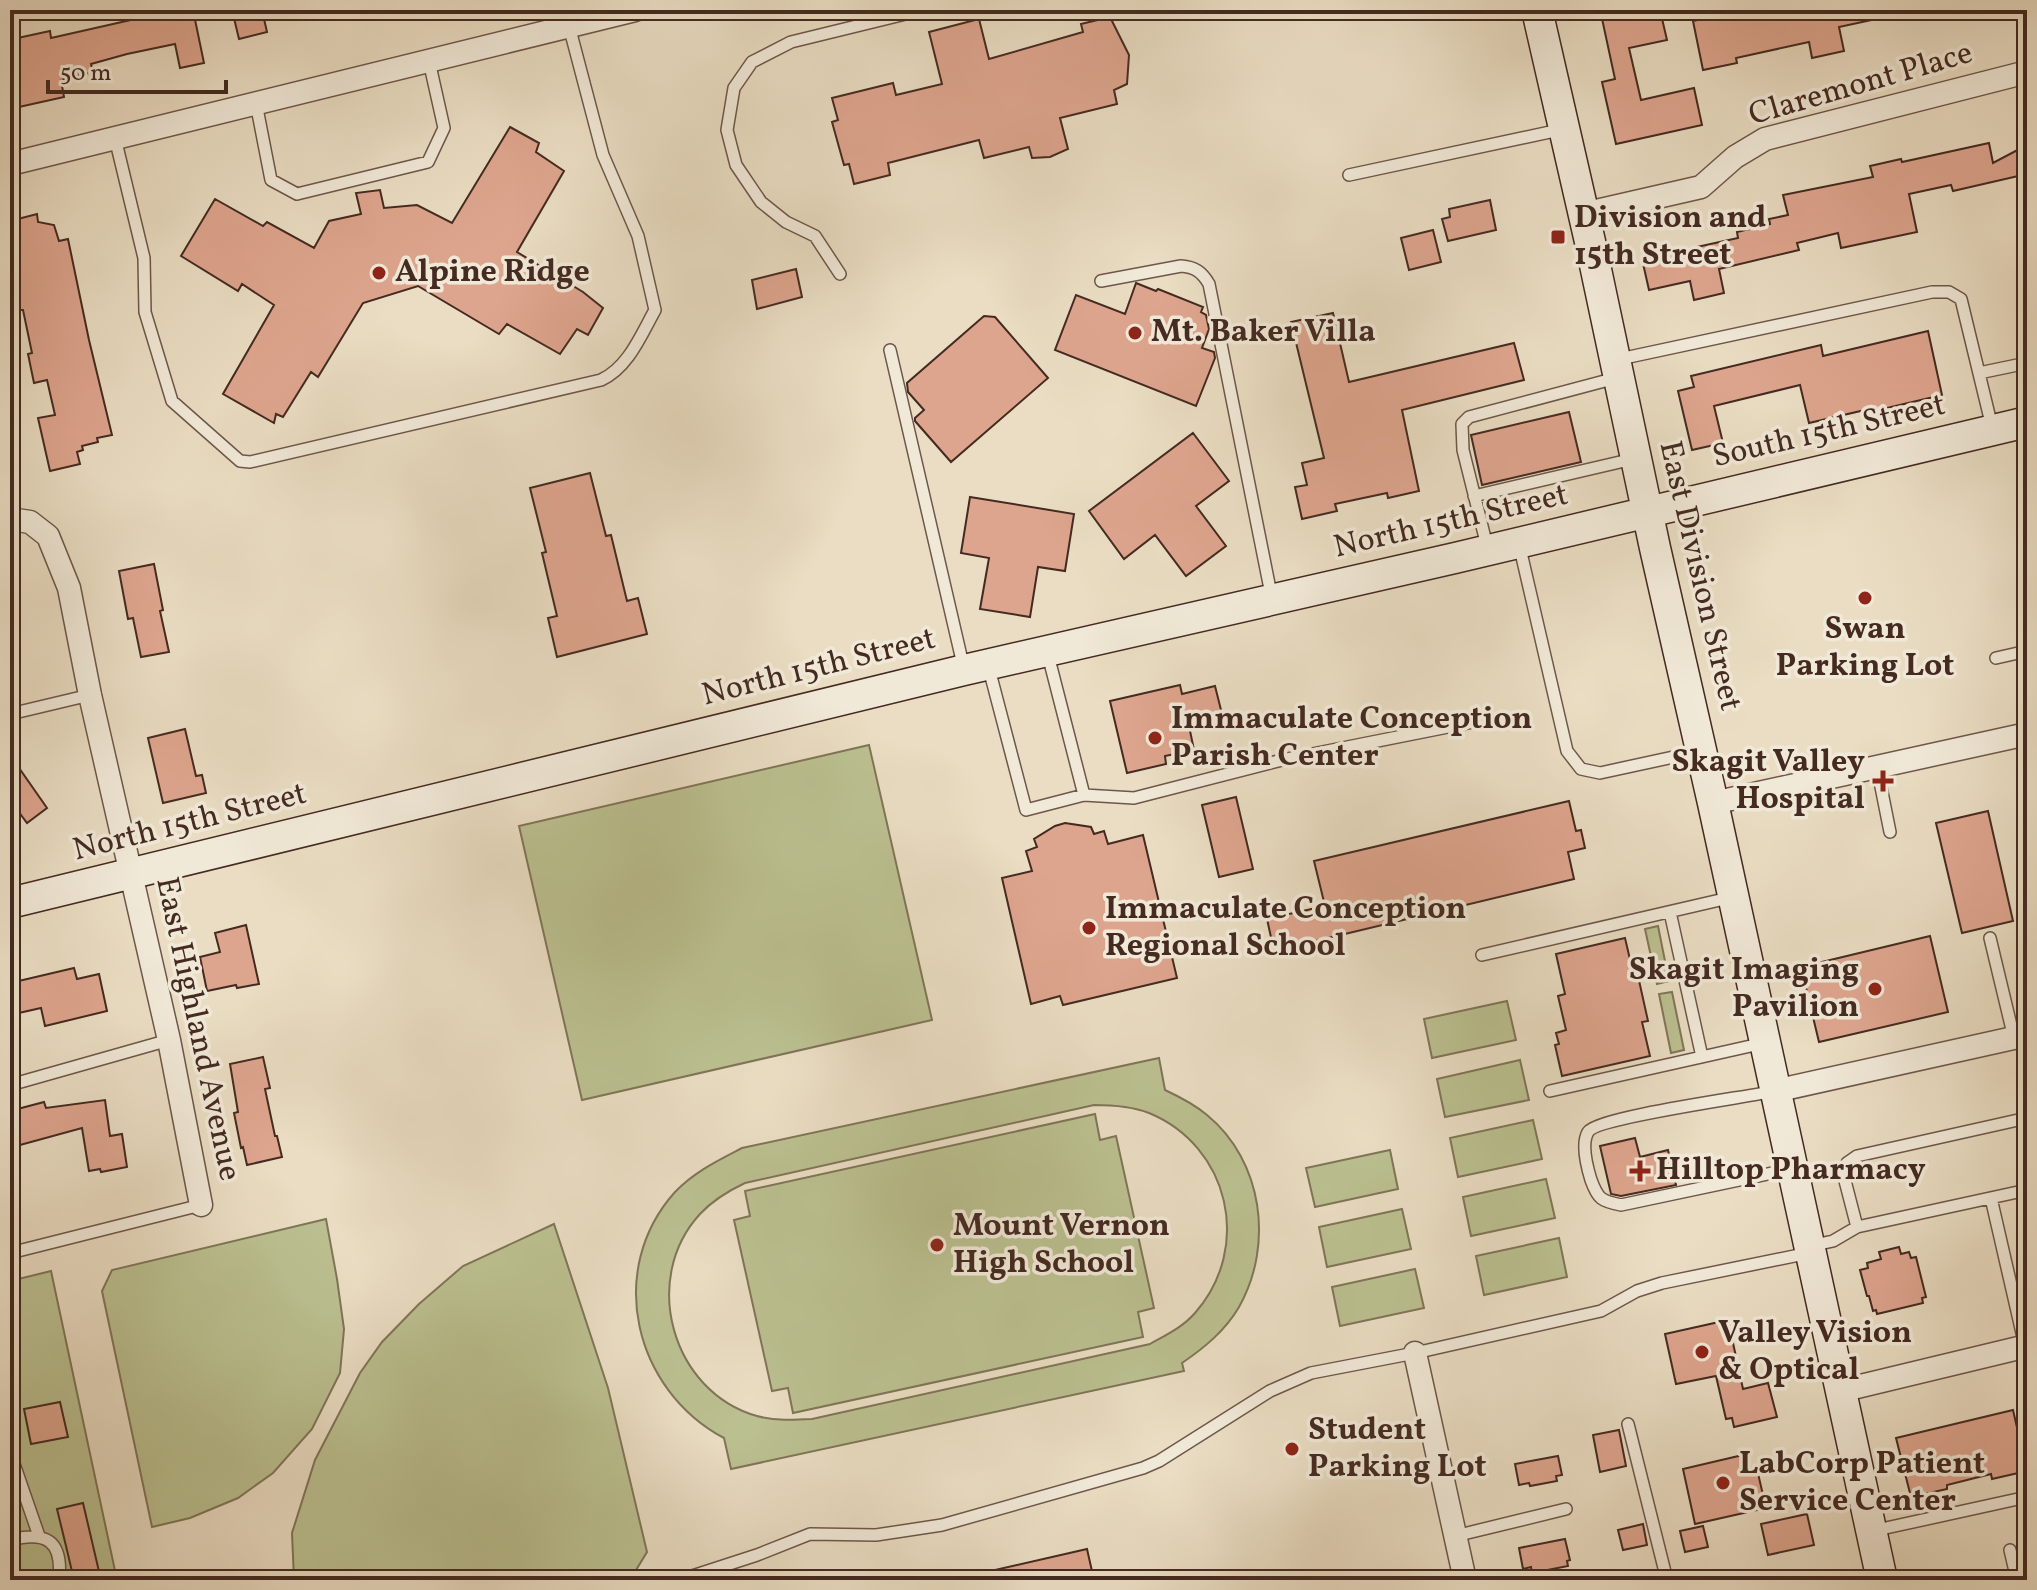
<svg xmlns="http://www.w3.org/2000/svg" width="2037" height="1590" font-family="Vollkorn,serif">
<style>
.green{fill:#bbc090;stroke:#807558;stroke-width:2;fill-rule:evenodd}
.building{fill:#dea58e;stroke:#442a21;stroke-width:2}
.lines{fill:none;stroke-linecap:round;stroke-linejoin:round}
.lane-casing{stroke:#6e574a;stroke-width:14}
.street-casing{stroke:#6e574a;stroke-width:25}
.secondary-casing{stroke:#442a21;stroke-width:33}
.lane{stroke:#f1e9d8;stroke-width:11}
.street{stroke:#f1e9d8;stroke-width:22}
.secondary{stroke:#f1e9d8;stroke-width:30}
.poi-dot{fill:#8f2418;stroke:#f1e9d8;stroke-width:3}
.labels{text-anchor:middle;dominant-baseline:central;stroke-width:7;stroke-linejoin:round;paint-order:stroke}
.street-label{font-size:32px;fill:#442a21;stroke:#f1e9d8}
.poi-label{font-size:32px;font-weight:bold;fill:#442a21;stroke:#f1e9d8;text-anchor:start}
</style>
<rect width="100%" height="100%" fill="#eaddc3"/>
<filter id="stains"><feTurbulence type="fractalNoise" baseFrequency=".0025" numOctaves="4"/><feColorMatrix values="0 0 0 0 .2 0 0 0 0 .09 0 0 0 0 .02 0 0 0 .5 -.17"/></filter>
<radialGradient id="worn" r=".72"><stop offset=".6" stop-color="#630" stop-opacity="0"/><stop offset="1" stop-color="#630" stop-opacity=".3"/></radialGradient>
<path class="green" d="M869,745l63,275 -350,80 -63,-274z
M1658,926l11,55 -12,3 -12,-55z
M1672,992l12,58 -13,3 -12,-59z
M1507,1001l9,39 -84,18 -8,-39z
M1159,1058l6,32c15,7 29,14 42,25 56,46 67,130 32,192 -14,24 -35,41 -57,56l2,8 -453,98 -7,-31c-90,-48 -119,-168 -49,-246 19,-20 42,-31 67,-44zM1094,1105c19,0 37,1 55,8 80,33 104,134 46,200 -12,14 -29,22 -45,31l-338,75c-18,1 -37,2 -55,-3 -85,-24 -117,-137 -57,-202 13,-14 28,-23 45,-31z
M1520,1060l9,40 -84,17 -8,-38z
M1095,1114l5,26 16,-4 38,172 -16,4 5,25 -350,76 -5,-25 -16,3 -38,-171 16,-4 -5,-25z
M1533,1120l9,39 -84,18 -8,-39z
M1390,1150l8,39 -83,18 -9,-39z
M1546,1179l9,39 -84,18 -8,-39z
M1402,1209l9,40 -84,18 -8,-40z
M326,1219l11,60 7,50 -4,44 -28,56 -39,44 -35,25 -48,20 -38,9 -50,-236 10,-21z
M554,1224l54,164 39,164 -11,18 -47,10h-295l-2,-47 23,-73 45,-87 22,-31 37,-38 44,-38z
M1559,1238l8,39 -83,18 -8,-39z
M1415,1269l9,39 -84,18 -8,-39z
M51,1271l66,309h-107v-299z"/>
<path class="building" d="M175,10h18l11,53 -24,5 -5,-24 -48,10 -36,10 2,8 -32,8 3,17 -54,12v-46l8,-2 -5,-22 37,-8 1,7z
M232,10h30l5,22 -28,7z
M1617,10h43l7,30 -38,8 12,52 53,-12 8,37 -86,19 -14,-62 13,-3 -14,-65z
M1744,10h136l1,8 -42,9 5,24 -32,7 -3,-16 -73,16 1,5 -34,7 -10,-49z
M1110,17l19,38 -2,29 -13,6 3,14 -57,14 8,31 -18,8 -18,1 -3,-11 -45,11 -5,-18 -91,23 2,12 -36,9 -5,-20 -5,1 -12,-43 6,-2 -6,-22 61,-15 3,12 46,-11 -13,-52 50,-13 10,40 94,-27 -2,-8z
M510,127l29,16 -3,9 28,19 -47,81 66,40 20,16 -15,27 -11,-6 -17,25 -53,-30 -8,10 -81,-48 -55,17 -45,74 -7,-5 -28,45 -7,-3 -2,9 -51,-29 51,-89 -32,-21 -4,7 -57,-35 34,-57 48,27 4,-4 47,26 15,-27 32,-7 -5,-21 24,-3 4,18 33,-3 35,18z
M1989,143l4,20 34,-18v29l-74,17 -2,-6 -42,9 8,38 -76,16 -3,-15 -41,10 2,7 -80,19 5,24 -30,7 -4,-19 -41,9 -7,-31 96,-21 -1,-6 33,-8 -1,-5 19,-4 -5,-20 90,-18 -3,-11 31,-7 1,3z
M1490,200l6,30 -48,11 -6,-22 8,-2 -1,-8z
M37,214l1,8 16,3 5,16 9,-2 21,101 23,95 -15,3 1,4 -16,4 1,4 -6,2 3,12 -30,7 -12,-53 17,-3 -8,-35 -13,3 -6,-29 4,-1 -9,-43h-3l-10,-46v-43z
M1433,230l8,32 -32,8 -8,-32z
M796,269l6,28 -45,12 -5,-29z
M1136,283l20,8 2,-2 45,18 -2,5 5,3 3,14 -7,19 12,4 1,6 -19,48 -141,-56 21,-55 49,19z
M1333,313l16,69 165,-39 10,37 -122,30 17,81 -31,7 -1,-5 -52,11 2,7 -35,8 -7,-32 12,-2 -5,-22 22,-5 -33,-136z
M984,316l11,1 53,61 -97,84 -36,-41v-3l9,-8 -16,-18 -1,-9z
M1928,331l14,64 -76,18 -1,-3 -56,13 -9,-38 -86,21 9,37 -31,7 -14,-59 16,-4 -3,-11 130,-31 2,11z
M1569,412l12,50 -99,23 -11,-50z
M1193,433l36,48 -33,25 30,40 -40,30 -31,-41 -31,24 -35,-48z
M590,473l16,63 5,-1 16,66 11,-3 9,36 -90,23 -9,-39 9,-2 -15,-63 4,-1 -16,-64z
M970,497l104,17 -9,57 -27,-4 -8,50 -50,-8 9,-51 -28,-5z
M154,564l9,46 -3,1 9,41 -28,5 -8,-39 -5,1 -9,-48z
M1180,685l2,9 33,-8 8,32 -34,8 5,24 -29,6 1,8 -39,9 -17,-72z
M185,729l11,47 6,-1 4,18 -43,10 -15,-65z
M10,755l37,53 -20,15 -17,-23z
M1236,797l17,72 -34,8 -17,-72z
M1569,801l7,30 5,-1 4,18 -17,4 6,27 -300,72 -7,-32 58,-13 -11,-45z
M1988,811l25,110 -51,12 -26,-110z
M1065,823l26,4 3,7 10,-3 4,13 35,-9 34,143 -114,27 -3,-9 -29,8 -29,-126 30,-7 -6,-20 11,-4 -3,-8 21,-13z
M246,925l13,59 -22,4 -1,-3 -29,6 -7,-34 20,-5 -5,-19z
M1930,936l18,76 -129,30 -18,-75z
M1625,938l7,30 4,-1 12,54 -6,1 8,34 -88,20 -7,-31 4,-1 -3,-11 10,-3 -8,-34 7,-2 -9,-40z
M74,968l3,11 22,-5 8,37 -62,15 -4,-18 -31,7v-32z
M263,1057l7,31 -5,1 10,47h2l5,21 -35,8 -4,-18 -2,1 -7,-35 4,-1 -8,-48z
M105,1100l5,36 12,-2 5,33 -26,5 -1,-3 -11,2 -7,-43 -62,17 -10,-34 34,-9 2,6z
M1635,1138l5,19 28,-7 8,35 -55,11 -10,-2 -11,-48z
M1899,1247l2,7 8,-2 2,6 5,-1 10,40 -4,1 1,5 -46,11 -1,-4 -3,1 -4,-15h-2l-7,-26 8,-2 -1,-5 14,-4 -2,-7z
M1728,1320l15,69 25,-6 9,34 -43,10 -2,-9 -6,1 -10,-43 -40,8 -11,-50z
M60,1402l8,35 -37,7 -7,-35z
M2013,1410l14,61 -35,8 -1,-5 -44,11v4l-36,8 -15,-59z
M1619,1430l7,36 -26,6 -7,-37z
M1747,1454l3,16 7,-1 9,39 -71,16 -12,-55z
M1558,1456l4,19 -6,1 1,5 -27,5 -1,-3 -10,2 -4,-21z
M83,1503l18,77h-27l-8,-34 -9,-37z
M1807,1514l7,31 -46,10 -7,-31z
M1643,1524l4,21 -24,5 -5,-20z
M1703,1526l5,21 -23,5 -5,-21z
M1565,1539l5,21 -3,1 1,5 -36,7 -1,-6 -8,2 -4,-21z
M1087,1549l7,31h-107l-1,-8z"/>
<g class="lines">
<defs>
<path id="lane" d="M256,103l15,77 26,14 131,-32 16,-34 -15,-67
M115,138l29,120 1,54 27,89 68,60 10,1 351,-82c27,-12 40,-45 54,-70l-17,-74 -35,-81 -34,-129
M1349,175l215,-46
M840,274l-25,-38 -29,-14 -25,-20 -25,-37 -9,-35 7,-42 18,-26 39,-20 131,-32
M1101,281l80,-15c14,1 21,6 28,18l63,315
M890,350l74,319
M1615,360l317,-68h17l12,7 31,128
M1979,373l48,-10
M1474,496l159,-37
M1519,544l48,207 14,18 19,4 101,-22
M1488,550l-25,-100 -1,-26 7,-7 147,-39
M1996,658l31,-7
M988,665l38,145 58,-15 -37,-144
M10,714l80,-19
M1877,767l13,65
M1084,795l50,3 148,-38 191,-38
M1670,912l32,145
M1990,938l24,100
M1482,955l251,-58
M10,1085l159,-45
M1550,1091l214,-48
M1775,1091c-27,6 -178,26 -187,41 -7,12 -1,35 3,48 7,19 10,21 30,25l170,-36
M1991,1198l34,148
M1857,1227l-14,-54 4,-10 10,-7 170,-38
M1810,1246l23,-5 24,-14 170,-37
M10,1253l191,-48
M1628,1424l39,156
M10,1457l2,1 27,78
M1872,1531l155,-34
M1455,1536l111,-27
M10,1540c36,-9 53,0 49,40
M2010,1550l7,30
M680,1580l77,-25 53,-21 66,1 66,-10 201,-57 16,-7 111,-70 41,-18 104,-20 186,-42 36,-20 25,-8 147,-30"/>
<path id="street" d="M10,164l625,-154
M1583,214l118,-27 34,-30 30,-18 262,-67
M10,519l20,3 18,14 21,52 21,107 79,345 32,165
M1713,803l314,-69
M1775,1091l252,-56
M1415,1353l50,227
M1840,1391l187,-45"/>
<path id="secondary" d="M1537,10l54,236 64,302 58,255 169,777
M10,903l954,-233 491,-112 572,-136"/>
</defs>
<use href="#lane" class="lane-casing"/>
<use href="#street" class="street-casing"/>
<use href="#secondary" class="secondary-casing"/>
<use href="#lane" class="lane"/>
<use href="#street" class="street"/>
<use href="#secondary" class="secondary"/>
</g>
<g class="poi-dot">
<rect x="1550" y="229" width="16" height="16" rx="4"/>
<circle cx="379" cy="273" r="8"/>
<circle cx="1135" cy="333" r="8"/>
<circle cx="1865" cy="598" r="8"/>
<circle cx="1155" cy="738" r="8"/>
<path d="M1879 769h8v8h8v8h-8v8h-8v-8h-8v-8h8z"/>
<circle cx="1089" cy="928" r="8"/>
<circle cx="1875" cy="989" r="8"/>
<path d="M1636 1159h8v8h8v8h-8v8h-8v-8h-8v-8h8z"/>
<circle cx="937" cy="1245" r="8"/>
<circle cx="1702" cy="1352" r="8"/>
<circle cx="1292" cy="1449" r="8"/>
<circle cx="1723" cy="1483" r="8"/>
</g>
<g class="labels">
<g class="street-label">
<text transform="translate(1861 85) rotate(-16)">Claremont Place</text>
<text transform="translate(1829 432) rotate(-13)">South 15th Street</text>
<text transform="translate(1451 522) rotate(-13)">North 15th Street</text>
<text transform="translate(1699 576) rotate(77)">East Division Street</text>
<text transform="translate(819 668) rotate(-14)">North 15th Street</text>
<text transform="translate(190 823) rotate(-14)">North 15th Street</text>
<text transform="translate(197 1029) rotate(78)">East Highland Avenue</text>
</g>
<g class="poi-label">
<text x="1574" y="219">Division and<tspan x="1574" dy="37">15th Street</tspan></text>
<text x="395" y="273">Alpine Ridge</text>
<text x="1151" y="333">Mt. Baker Villa</text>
<text x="1865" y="630" text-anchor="middle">Swan<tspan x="1865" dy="37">Parking Lot</tspan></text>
<text x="1171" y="720">Immaculate Conception<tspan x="1171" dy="37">Parish Center</tspan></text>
<text x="1865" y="763" text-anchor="end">Skagit Valley<tspan x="1865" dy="37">Hospital</tspan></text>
<text x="1105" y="910">Immaculate Conception<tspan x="1105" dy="37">Regional School</tspan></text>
<text x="1859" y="971" text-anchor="end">Skagit Imaging<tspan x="1859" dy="37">Pavilion</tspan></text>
<text x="1656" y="1171">Hilltop Pharmacy</text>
<text x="953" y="1227">Mount Vernon<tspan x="953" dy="37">High School</tspan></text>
<text x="1718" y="1334">Valley Vision<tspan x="1718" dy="37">&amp; Optical</tspan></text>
<text x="1308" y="1431">Student<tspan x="1308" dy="37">Parking Lot</tspan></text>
<text x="1739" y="1465">LabCorp Patient<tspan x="1739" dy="37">Service Center</tspan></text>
</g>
</g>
<rect width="2037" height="1590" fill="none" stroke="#eaddc3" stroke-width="40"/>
<rect x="12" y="12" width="2013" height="1566" fill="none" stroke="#442a21" stroke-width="4"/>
<rect x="20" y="20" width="1997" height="1550" fill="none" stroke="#442a21" stroke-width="2"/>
<path d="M48 80v12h178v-12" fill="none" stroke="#442a21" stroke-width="4"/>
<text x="60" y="80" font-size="24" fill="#442a21" stroke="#f1e9d8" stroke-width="6" paint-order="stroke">50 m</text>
<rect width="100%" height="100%" filter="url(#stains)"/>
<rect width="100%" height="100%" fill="url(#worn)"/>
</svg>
